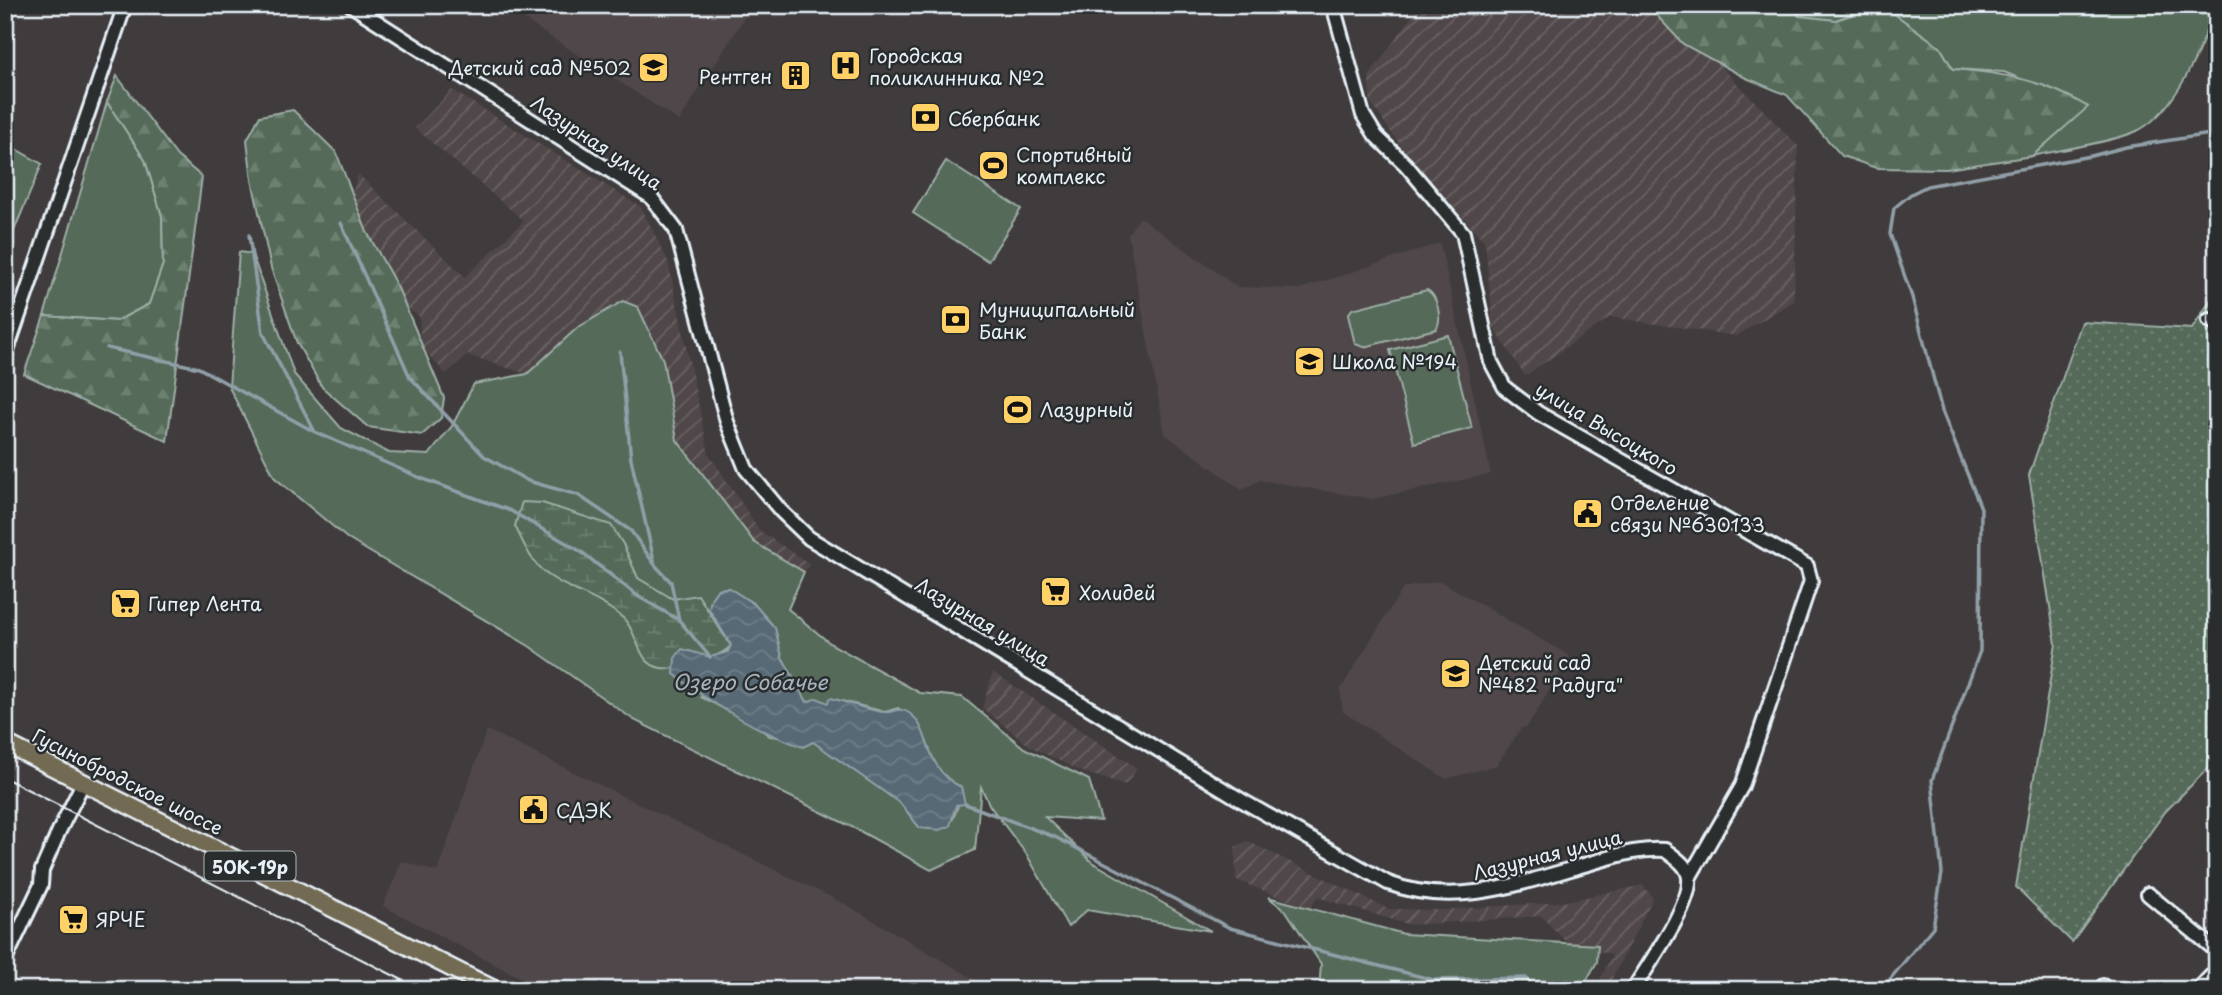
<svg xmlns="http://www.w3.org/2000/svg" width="2222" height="995" font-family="'Playpen Sans',sans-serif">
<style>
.built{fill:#504748}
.industrial{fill:url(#industrial-furrows)}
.grass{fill:#546b58;stroke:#9eaea8;stroke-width:2;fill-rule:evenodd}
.forest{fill:url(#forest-firs);stroke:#9eaea8;stroke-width:2}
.wetland{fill:url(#wetland-marsh);stroke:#9eaea8;stroke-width:2}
.garden{fill:url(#garden-dots);stroke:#9eaea8;stroke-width:2}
.water{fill:url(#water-waves);stroke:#919fa9;stroke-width:2}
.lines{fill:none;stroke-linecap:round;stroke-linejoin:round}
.stream{stroke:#919fa9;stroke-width:3.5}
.minor-casing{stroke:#e8f1f8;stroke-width:18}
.major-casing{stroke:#e8f1f8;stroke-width:21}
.minor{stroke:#2a2d2e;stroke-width:12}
.major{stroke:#736b52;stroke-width:16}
.tram{stroke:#e8f1f8;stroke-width:2}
.labels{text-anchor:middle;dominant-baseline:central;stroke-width:5;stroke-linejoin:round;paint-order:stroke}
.shield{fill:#2a2d2e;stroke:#afb6bb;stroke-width:2}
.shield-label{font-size:18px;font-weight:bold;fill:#e8f1f8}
.poi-label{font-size:19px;fill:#e8f1f8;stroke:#2a2d2e;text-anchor:start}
.street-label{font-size:19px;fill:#e8f1f8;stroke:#2a2d2e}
.water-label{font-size:21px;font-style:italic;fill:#a7b4bd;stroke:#2a2d2e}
</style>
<defs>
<pattern id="industrial-furrows" width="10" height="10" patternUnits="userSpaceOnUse" patternTransform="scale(1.75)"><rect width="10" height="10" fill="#504748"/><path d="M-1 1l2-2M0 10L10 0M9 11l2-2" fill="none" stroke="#696263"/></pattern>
<pattern id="forest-firs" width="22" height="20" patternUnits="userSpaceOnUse" patternTransform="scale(1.75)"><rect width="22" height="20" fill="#546b58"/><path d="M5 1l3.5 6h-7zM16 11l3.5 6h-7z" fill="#6d8171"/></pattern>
<pattern id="wetland-marsh" width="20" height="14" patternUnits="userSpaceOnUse" patternTransform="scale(1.75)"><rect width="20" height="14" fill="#546b58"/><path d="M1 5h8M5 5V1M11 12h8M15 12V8" fill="none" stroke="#6d8171"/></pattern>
<pattern id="garden-dots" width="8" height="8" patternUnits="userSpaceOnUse" patternTransform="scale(1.75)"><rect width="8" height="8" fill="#546b58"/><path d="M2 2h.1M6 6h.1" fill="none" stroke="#6d8171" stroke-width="1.8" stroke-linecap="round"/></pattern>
<pattern id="water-waves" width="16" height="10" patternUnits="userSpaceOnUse" patternTransform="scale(1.75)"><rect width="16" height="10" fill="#576974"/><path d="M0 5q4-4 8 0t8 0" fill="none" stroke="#6f7f89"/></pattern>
</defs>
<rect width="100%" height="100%" fill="#403c3d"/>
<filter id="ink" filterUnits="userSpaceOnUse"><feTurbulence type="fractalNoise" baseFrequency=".0143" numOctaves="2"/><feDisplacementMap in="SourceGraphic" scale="14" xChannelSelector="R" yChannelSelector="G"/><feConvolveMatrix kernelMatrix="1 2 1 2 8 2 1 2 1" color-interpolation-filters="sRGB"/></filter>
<g filter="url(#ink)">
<path class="built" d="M502,5h235l11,7 -69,109z
M1140,217l97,70 63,2 140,-46 51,231 -119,25 -112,-19 -18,10 -77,-56 -37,-200z
M1440,581l130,75 -43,71 -6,1 -24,37 -51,14 -103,-67 -3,-22 63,-102z
M487,730l358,174 148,86h-449l-161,-84 19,-45 35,11z"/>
<path class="industrial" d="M1420,5h241l137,141 -4,155 -58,35 -126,-19 -85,59 -32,-49 -8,-85 -80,-90 -35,-50 -1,-26z
M452,90l189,117 27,54 41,193 51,77 50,33 -6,8 -50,-30 -77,-102 -14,-79 -86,-33 -50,46 -60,-19 -21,19 -25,-27 -2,-31 -13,-8 -39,-76 -15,-38 6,-20 107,103 59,-56 -109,-93z
M993,672l144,96 -11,17 -44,-13 -51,-25 -49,-39z
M1247,841l141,68 54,1 120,-8 81,-17 10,13 -47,92h-11l17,-35 -46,-13 -25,-26 -131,9 -93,-28 -7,12 -74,-29 -1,-33z"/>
<path class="grass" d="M1790,5h86l-40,15 -37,-4z
M1882,5h332c-9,39 -39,108 -77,126 -24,11 -78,19 -105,25l55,-50 -83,-34 -51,-3 -13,-22z
M107,102l38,58 17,56 1,48 -14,40 -32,17 -73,-5z
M5,143l37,21 -37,88z
M946,161l75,48 -33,52 -75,-48z
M239,252l13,2 42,120 47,54 48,25 40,2 23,-29 22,-42 53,-10 50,-46 46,-27 15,6 25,53 14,80 77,102 50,30 -16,37 43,35 89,49 42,4 62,51 65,32 12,41 -56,-4 47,45 119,69 -124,-21 -19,17 -41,-72 -37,-49 -9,-19 -6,63 -44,20 -73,-40 -224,-110 -105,-74 -181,-107 -73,-61 -46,-91zM729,588l25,16 21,24 7,29 25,45 21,2 2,-6 55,14 13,-4c7,6 17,11 22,19 13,25 11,46 41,60l1,8 -9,24 -33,9 -20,-25 -87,-62 -43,-5 -19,-14 -50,-25 20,-41 10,-10 -18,-27 -2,-20 7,-10z
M1427,290c10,5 16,29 9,39l-72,18 -9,-3 -7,-29 4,-6z
M1448,335l24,93 -58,15 -24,-93z
M1268,897l136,37 194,11 -1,17 -16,28h-262l2,-26 -35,-53z"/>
<path class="forest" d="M1647,5h143l9,11 37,4 46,-15 58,42 13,22c50,4 92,11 135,38l-56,49 -85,13 -71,-1 -34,-12 -55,-61 -43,-18 -61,-33z
M117,76l60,80 25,21 -35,264 -143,-67 20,-58 73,5 32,-17 14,-40 -1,-48 -17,-56 -38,-58z
M293,110l43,42 31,80 31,56 46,110 -3,20 -19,17 -54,-8 -46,-40 -25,-44 -26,-75 -19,-88 -5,-40 13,-24z"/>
<path class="wetland" d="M522,502l20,1 69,22 12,19 15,34 35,21 25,-4 33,51c-12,12 -52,25 -70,22 -25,-4 -22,-36 -38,-50 -24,-21 -57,-28 -79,-46 -14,-12 -21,-30 -29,-46z"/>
<path class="garden" d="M2217,290v469l-52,53 -93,130 -56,-55 40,-243 -27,-169 53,-153 110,7z"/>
<path class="water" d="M729,588l25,16 21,24 7,30 25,44 10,-4 11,5 2,-5c17,4 36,12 53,14 10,1 16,-6 26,1 23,15 13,55 52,74l4,17 -9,1 -6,21 -11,4 -19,-2 -20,-25 -87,-61 -10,5c-42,-14 -96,-45 -129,-73l1,-16 7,-9 28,8 18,-5 3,-7 -22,-36 2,-10 7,-10z"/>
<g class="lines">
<path class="stream" d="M341,223l69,154 74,79 44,25 50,14 53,36 24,34
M249,235l14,98 52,99 108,47 88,32 69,40 59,46 40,23
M107,348l92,20 114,63
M620,352l11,107 24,106 16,17 8,38 31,37
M965,804l90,33 175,91 204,52 92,-2 11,12
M1881,990l52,-63 9,-54 -10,-93 48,-129 1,-143 -39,-97 -30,-114 -22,-63 4,-26 17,-14 16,-8 164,-30 35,-9 91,-14"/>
<defs>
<path id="minor" d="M351,5l300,192 25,33 51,192 19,47 35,42 28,27 432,262 147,83c68,26 137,-1 203,-20 25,-7 48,-15 74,-13 9,7 23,15 24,28 3,27 -42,88 -56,112
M1333,5l30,110 13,21 30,29 57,68 28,129 14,26 33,25 269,153 4,15 -69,205 -53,92
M2209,320l8,4
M5,356l120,-351
M2148,894l69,57
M5,960l36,-75 1,-15 17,-39 24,-48
M2103,986l4,4
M2198,990l19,-20"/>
<path id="major" d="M5,743l490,247"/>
</defs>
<use href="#minor" class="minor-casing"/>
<use href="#major" class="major-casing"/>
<use href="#minor" class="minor"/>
<use href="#major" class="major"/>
<path class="tram" d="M5,778l417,212"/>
</g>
</g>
<defs>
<symbol id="hospital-square" viewBox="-11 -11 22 22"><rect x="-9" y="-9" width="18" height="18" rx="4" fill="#ffd166" stroke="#2a2d2e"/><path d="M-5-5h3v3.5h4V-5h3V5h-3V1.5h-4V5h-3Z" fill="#111"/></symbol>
<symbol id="school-square" viewBox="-11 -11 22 22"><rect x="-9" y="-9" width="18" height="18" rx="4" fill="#ffd166" stroke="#2a2d2e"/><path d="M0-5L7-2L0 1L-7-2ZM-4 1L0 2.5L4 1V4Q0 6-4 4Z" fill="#111"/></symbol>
<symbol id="building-square" viewBox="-11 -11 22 22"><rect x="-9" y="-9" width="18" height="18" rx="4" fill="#ffd166" stroke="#2a2d2e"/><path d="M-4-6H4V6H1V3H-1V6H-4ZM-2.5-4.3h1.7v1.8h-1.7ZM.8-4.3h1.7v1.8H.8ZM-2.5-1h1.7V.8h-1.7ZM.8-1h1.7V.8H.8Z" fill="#111"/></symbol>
<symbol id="bank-square" viewBox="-11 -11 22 22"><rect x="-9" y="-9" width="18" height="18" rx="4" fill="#ffd166" stroke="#2a2d2e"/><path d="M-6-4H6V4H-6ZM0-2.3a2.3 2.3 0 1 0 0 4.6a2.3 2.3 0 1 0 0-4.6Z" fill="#111"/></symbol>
<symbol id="stadium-square" viewBox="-11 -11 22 22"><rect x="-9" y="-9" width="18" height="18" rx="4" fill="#ffd166" stroke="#2a2d2e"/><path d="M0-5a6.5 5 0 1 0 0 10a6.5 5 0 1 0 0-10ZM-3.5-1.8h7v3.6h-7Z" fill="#111"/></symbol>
<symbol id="civic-square" viewBox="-11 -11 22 22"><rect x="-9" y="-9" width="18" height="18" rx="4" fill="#ffd166" stroke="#2a2d2e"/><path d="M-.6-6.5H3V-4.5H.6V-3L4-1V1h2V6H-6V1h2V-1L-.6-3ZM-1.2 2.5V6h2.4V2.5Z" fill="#111"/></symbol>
<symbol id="supermarket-square" viewBox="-11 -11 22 22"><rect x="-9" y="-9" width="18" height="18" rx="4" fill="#ffd166" stroke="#2a2d2e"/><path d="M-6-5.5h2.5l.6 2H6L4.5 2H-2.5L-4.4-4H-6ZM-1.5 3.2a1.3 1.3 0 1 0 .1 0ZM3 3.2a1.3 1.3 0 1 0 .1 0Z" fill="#111"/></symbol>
</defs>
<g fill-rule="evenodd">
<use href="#hospital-square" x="828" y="48" width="35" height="35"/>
<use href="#school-square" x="636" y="50" width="35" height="35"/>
<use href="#building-square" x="778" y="58" width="35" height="35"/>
<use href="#bank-square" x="908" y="100" width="35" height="35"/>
<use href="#stadium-square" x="976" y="148" width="35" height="35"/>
<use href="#bank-square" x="938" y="302" width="35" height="35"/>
<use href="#school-square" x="1292" y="344" width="35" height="35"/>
<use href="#stadium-square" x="1000" y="392" width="35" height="35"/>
<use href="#civic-square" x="1570" y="496" width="35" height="35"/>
<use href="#supermarket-square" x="1038" y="574" width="35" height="35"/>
<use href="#supermarket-square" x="108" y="586" width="35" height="35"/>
<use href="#school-square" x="1438" y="656" width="35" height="35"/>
<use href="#civic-square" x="516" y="792" width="35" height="35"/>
<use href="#supermarket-square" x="56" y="902" width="35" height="35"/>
</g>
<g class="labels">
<rect class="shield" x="204.5" y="851.5" width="91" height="29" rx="5"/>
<g class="shield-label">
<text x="250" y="866">50К-19р</text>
</g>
<g class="poi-label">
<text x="869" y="55">Городская<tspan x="869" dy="22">поликлинника №2</tspan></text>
<text x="631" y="67" text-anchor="end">Детский сад №502</text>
<text x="772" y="76" text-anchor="end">Рентген</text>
<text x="948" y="118">Сбербанк</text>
<text x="1016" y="154">Спортивный<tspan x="1016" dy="22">комплекс</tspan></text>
<text x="979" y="309">Муниципальный<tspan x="979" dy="22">Банк</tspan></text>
<text x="1332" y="361">Школа №194</text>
<text x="1040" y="409">Лазурный</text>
<text x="1610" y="502">Отделение<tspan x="1610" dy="22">связи №630133</tspan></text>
<text x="1079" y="592">Холидей</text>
<text x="148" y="603">Гипер Лента</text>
<text x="1478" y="662">Детский сад<tspan x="1478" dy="22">№482 "Радуга"</tspan></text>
<text x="556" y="810">СДЭК</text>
<text x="96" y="919">ЯРЧЕ</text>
</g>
<g class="street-label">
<text transform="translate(597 142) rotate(34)">Лазурная улица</text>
<text transform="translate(1607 428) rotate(31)">улица Высоцкого</text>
<text transform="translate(983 621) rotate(31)">Лазурная улица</text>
<text transform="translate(128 781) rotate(27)">Гусинобродское шоссе</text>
<text transform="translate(1547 854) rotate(-14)">Лазурная улица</text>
</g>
<g class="water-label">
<text x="750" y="681">Озеро Собачье</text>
</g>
</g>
<rect width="2222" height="995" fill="none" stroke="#2a2d2e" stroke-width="28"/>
<rect x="14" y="14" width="2194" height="967" fill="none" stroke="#e8f1f8" stroke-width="2.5" filter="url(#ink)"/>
</svg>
